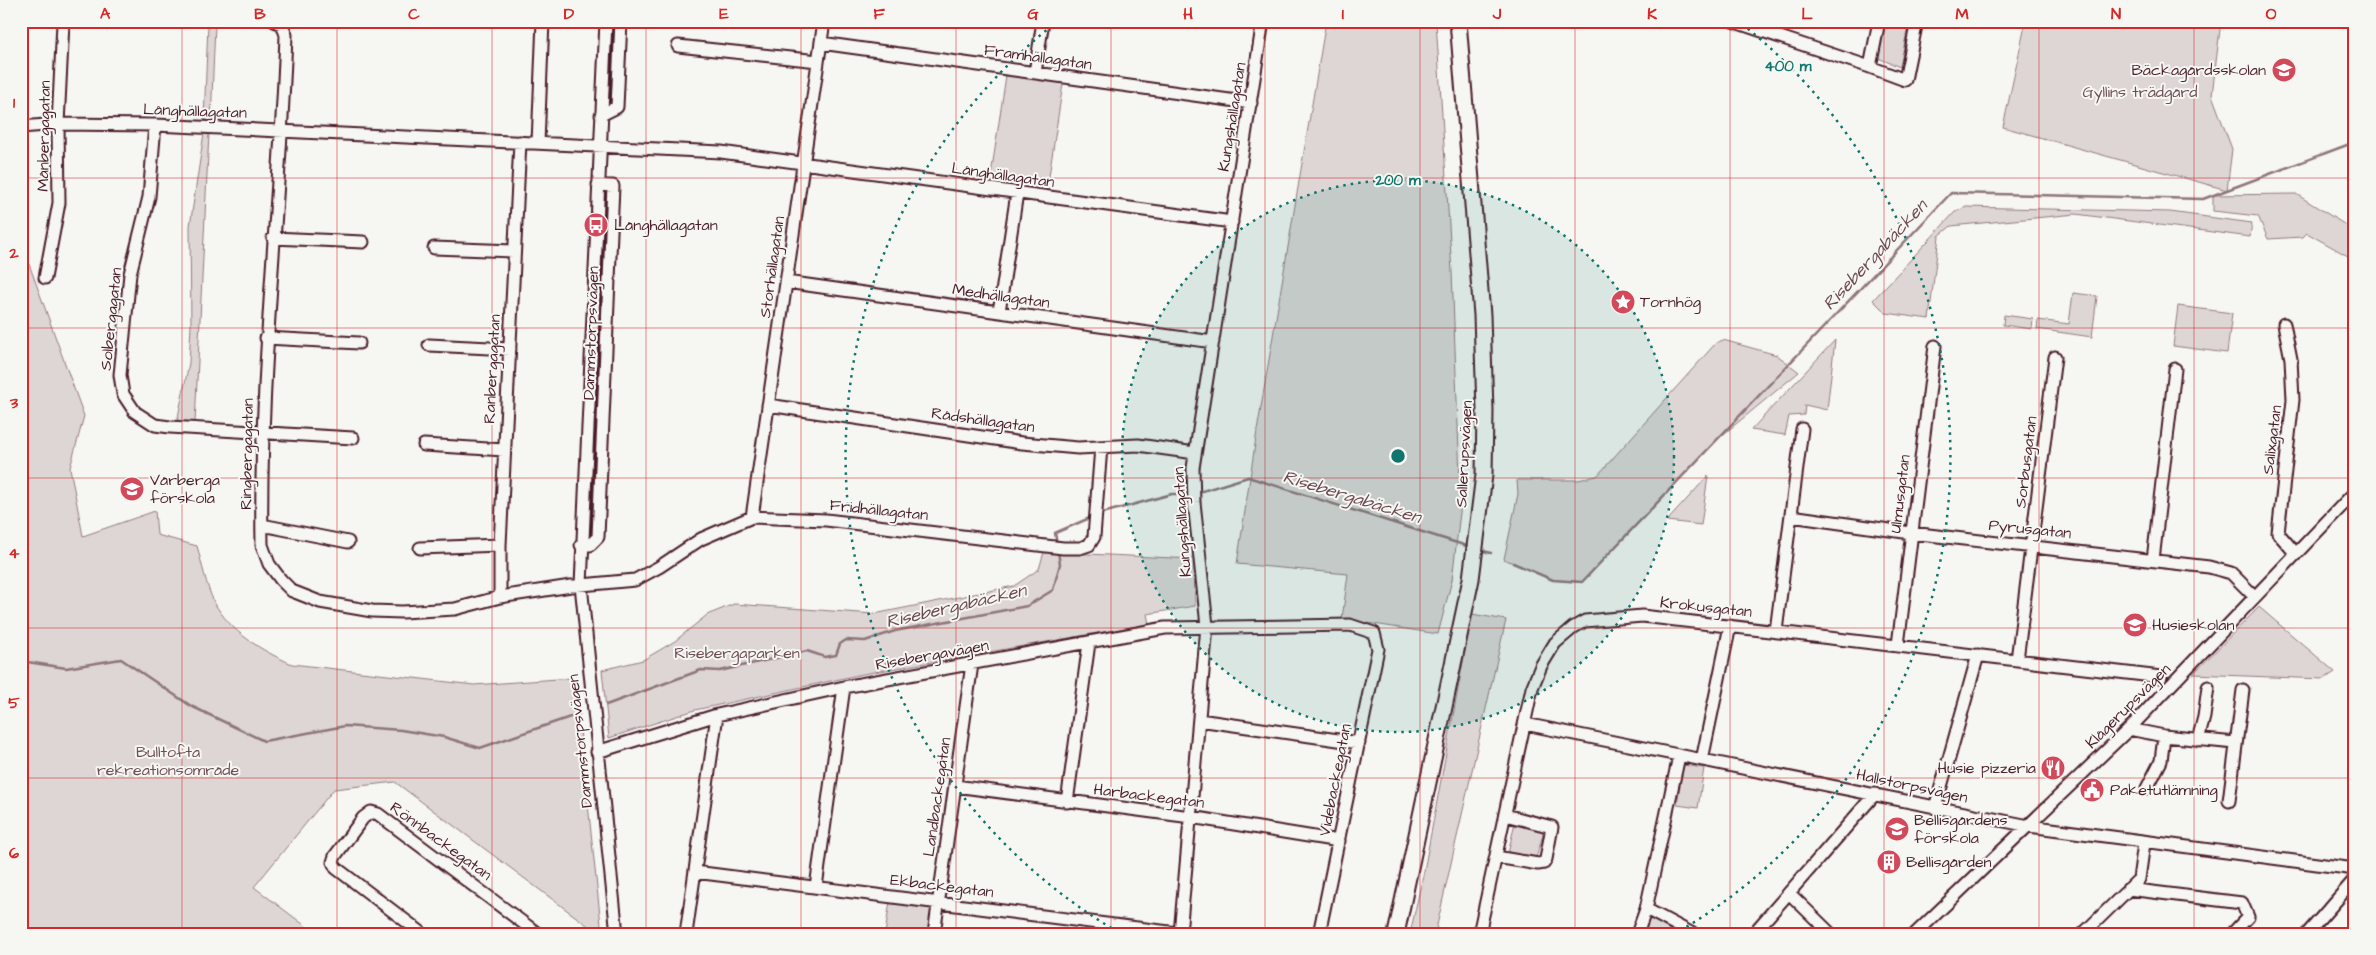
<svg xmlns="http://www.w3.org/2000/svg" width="2376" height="955" font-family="'Architects Daughter',sans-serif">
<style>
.green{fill:#ddd6d5;stroke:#947a80}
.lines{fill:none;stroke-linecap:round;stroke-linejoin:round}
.stream{stroke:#8e747a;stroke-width:2.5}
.minor-casing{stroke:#4a1f2b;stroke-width:15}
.major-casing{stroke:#4a1f2b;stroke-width:19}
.minor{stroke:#f6f6f2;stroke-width:11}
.major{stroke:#f6f6f2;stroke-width:15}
.grid{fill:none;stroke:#d62828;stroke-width:1;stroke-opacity:0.55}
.ring{fill:none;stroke:#0f766e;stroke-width:2.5;stroke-dasharray:2.5 5}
.labels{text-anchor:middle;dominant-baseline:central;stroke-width:4;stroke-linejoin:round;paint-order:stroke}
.street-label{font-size:16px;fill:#4a1f2b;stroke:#f6f6f2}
.poi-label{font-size:16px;fill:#4a1f2b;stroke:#f6f6f2;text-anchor:start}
.park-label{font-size:16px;fill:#6f4d56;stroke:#f6f6f2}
.water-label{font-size:18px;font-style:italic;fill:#6c4a52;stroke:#f6f6f2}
.centre{fill:#0f766e;stroke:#f6f6f2;stroke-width:2.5}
.ring-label{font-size:15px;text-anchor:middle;font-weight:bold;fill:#0f766e;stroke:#f6f6f2;stroke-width:4;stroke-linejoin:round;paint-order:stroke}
.neatline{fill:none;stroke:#d62828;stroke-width:2}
.grid-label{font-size:16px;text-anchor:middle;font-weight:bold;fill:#d62828}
</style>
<rect width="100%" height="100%" fill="#f6f6f2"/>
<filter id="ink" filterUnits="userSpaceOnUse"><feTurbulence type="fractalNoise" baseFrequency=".02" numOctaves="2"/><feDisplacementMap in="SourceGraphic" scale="10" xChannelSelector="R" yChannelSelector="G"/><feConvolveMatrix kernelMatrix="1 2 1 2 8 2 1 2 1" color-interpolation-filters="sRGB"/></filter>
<g filter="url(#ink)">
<path class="green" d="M1326,21h110l16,251 9,232 -9,76 -14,54 -96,-15 6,-45 -111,-10 20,-133z
M1886,21h23l-9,46 -22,-9z
M2026,21h195l-9,74 20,54 -5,41 -224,-63z
M208,25h7l-4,96 -7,-1z
M1007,69l57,8 -16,106 -57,-8z
M204,133h5l-14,290 -18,-1 12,-59 2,-37 -1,-100z
M2296,194l59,37v29l-48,-27 -4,4 -35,2 -10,-23 -45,-5v-16z
M1966,207l204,5 82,11 -2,14 -174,-23 -125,12 -12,10 -10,83 -43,-6 -13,-13 82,-88z
M21,242l63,174 -14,52 13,68 72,-25 2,24 40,11c5,18 9,39 17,56 16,30 48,49 78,62l182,21 98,-7 3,6 27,250h-3l-204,-152 -61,7 -80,98 62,47h-295z
M2073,293l24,3 -5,41 -55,-8 1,-9 31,4z
M2178,306l54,7 -5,40 -54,-7z
M2004,315l29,4 -1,10 -29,-4z
M1723,340l54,15 22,17 -80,66 -137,144 -29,-2 -49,-21 14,-65 -1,-14h61l19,-4 119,-133z
M1835,340l-8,70 -22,-5 -1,10 -15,1 -4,19 -34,-5z
M1708,476l-7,49 -34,-4z
M1044,552l150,7 1,47 -48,8 2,10 -286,50 -168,36 -86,28 -7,-68 41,-10 32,-19 32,-26 27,-11 140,10 140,-28 25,-17z
M2259,607l76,65 -11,7 -131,-5z
M1472,614l34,6 -71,314h-25l14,-63z
M1683,765l21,3 -6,40 -21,-3z
M1515,822l27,8 1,5 -7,23 -3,1 -25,-5z
M890,901l42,6 -4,27h-43z
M1648,917l29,17h-38z"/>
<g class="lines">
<path class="stream" d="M1196,493l52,-16 222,70
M1099,514l73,-20h19
M1057,544l-2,-11 37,-16
M1480,550l11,3
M1513,563l40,17 29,2 369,-389 252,6 152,-57
M21,661l45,7 55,-9 70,47 73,35 81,-15 56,4 43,7 36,11 99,-34
M606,705l95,-35 19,1 87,-20 18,6 11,-2 4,-11 6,-4 19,1 30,-10 132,-25 26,-16 7,-26 -2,-12"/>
<defs>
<path id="minor" d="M274,21l8,3 4,11c-6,171 -27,340 -24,510l7,19 12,16 11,11 28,11 52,9 30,1 53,-3 45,-12 71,-11 64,-6 24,-13 42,-28 51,-22 74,3 237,28h17l9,-3 5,-8 7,-90
M606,21l-25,564 36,349
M1732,21l138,46 9,-46
M821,43l430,60
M678,46l140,15
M1870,67l35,13 12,-59
M1035,73l8,-52
M601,115l16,-8 4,-86
M155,125l-6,72 -19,77 -10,101 3,19 12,18 20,13 15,2 183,11
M21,127l37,-3 97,1 566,27 511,70
M538,143l5,-122
M273,238l90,4
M434,248l80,3
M45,278l14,-75 -1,-79 5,-101
M786,282l427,60
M999,312l18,-119
M2284,324l7,35 2,41 -15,133 18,21
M266,338l93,5
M429,345l81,4
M768,405l254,38 56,5 60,-3 57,8
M424,445l80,5
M1791,516l120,17 298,34 22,6 24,24
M752,517l72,-496
M262,525l86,17
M581,545h9l8,-8 15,-351 -15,-1
M420,548l80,-3
M2153,560l22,-191
M500,597v-52l20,-403
M1776,631l26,-202
M1898,645l37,-299
M2017,660l38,-303
M1199,720l160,23
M1525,724l504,102 326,43
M2129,729l35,7 71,7
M2198,740l6,-23 4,-30
M597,752l120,-37 127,-28 321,-59 185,-3 24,8 4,16 -59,285
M1702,760l28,-134
M955,786l236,31 148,24
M2147,788l14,-27 3,-25
M2229,801l14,-111
M1067,802l22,-159
M1935,808l43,-153
M1496,857l42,7 6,-1 2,-4 6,-32 -47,-12
M695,872l490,62
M816,887l28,-200
M2128,889l114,14 6,14 -16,17
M1789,893l42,41
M1646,909l47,25
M423,934l-87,-66 -3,-6 2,-6 28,-38 8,-6 7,2 160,120
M686,934l31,-219
M934,934l38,-270
M1180,934l27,-308 -13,-124 -1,-34 70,-447
M1479,934l53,-246 9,-22 14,-23 19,-16 11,-6 57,-5 519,61
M1637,934l9,-25 33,-153
M1753,934l122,-140
M1915,934l214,-205 226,-237
M2083,934l56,-55 5,-36
M2307,934l48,-55"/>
<path id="major" d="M1396,934l75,-355 13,-104 1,-64 -3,-96 -24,-294"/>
</defs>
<use href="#minor" class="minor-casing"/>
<use href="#major" class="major-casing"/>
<use href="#minor" class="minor"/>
<use href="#major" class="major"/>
</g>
</g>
<path class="grid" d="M182,21v913M337,21v913M492,21v913M646,21v913M801,21v913M956,21v913M1111,21v913M1265,21v913M1420,21v913M1575,21v913M1730,21v913M1884,21v913M2039,21v913M2194,21v913M21,178h2334M21,328h2334M21,478h2334M21,628h2334M21,778h2334"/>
<circle cx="1398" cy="456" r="276" fill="#0f766e" fill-opacity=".12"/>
<g class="ring">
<circle cx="1398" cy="456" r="276"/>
<path d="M1118 932A552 552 0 0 1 1054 24M1742 24A552 552 0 0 1 1678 932"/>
</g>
<defs>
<symbol id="school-disc" viewBox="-11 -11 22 22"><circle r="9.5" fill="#d1495b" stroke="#f6f6f2"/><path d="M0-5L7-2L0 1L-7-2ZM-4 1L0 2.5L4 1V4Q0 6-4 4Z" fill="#fff"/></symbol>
<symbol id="bus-disc" viewBox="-11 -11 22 22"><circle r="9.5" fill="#d1495b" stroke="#f6f6f2"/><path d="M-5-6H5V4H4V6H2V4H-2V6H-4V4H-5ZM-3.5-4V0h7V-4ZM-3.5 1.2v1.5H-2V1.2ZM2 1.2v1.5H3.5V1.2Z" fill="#fff"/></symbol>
<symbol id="sight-disc" viewBox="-11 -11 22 22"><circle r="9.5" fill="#d1495b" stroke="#f6f6f2"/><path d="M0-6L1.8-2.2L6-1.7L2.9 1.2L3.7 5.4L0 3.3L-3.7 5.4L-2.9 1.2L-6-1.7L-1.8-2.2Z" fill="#fff"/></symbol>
<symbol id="restaurant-disc" viewBox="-11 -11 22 22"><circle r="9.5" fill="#d1495b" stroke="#f6f6f2"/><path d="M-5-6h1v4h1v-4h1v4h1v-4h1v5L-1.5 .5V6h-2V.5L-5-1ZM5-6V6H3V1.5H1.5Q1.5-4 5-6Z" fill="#fff"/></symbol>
<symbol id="civic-disc" viewBox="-11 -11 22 22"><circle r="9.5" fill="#d1495b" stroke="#f6f6f2"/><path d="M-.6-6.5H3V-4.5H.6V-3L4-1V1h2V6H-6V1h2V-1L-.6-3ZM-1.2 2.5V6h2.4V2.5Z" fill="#fff"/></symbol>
<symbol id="building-disc" viewBox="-11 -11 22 22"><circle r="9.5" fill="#d1495b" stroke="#f6f6f2"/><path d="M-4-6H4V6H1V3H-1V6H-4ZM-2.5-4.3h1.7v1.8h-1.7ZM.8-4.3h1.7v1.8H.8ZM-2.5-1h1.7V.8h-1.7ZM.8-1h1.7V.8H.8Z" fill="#fff"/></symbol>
</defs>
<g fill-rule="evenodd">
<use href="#school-disc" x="2270" y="56" width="28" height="28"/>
<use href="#bus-disc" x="582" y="211" width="28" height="28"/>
<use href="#sight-disc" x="1609" y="288" width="28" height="28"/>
<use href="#school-disc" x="118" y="475" width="28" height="28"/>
<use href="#school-disc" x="2121" y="611" width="28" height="28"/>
<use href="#restaurant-disc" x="2039" y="754" width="28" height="28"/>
<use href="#civic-disc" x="2078" y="776" width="28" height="28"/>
<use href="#school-disc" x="1883" y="815" width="28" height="28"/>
<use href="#building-disc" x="1875" y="848" width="28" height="28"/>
</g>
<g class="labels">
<g class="street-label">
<text transform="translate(1038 57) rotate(8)">Framhällagatan</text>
<text transform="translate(195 111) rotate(2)">Långhällagatan</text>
<text transform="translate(1232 117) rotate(-81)">Kungshällagatan</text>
<text transform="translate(44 136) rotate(-89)">Månbergagatan</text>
<text transform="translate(1003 175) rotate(8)">Långhällagatan</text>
<text transform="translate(772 267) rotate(-82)">Storhällagatan</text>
<text transform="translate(1001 296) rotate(8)">Medhällagatan</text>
<text transform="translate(111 319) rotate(-84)">Solbergagatan</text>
<text transform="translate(591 333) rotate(-88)">Dammstorpsvägen</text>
<text transform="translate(492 369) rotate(-87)">Ranbergagatan</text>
<text transform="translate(983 420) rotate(8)">Rådshällagatan</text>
<text transform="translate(2272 440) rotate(-83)">Salixgatan</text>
<text transform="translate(247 454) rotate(-89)">Ringbergagatan</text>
<text transform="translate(1464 454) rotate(-87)">Sallerupsvägen</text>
<text transform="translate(2026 462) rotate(-83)">Sorbusgatan</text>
<text transform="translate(1900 494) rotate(-83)">Ulmusgatan</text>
<text transform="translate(879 510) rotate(6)">Fridhällagatan</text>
<text transform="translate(1182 522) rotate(-94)">Kungshällagatan</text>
<text transform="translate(2030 529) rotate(6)">Pyrusgatan</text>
<text transform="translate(1706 607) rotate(6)">Krokusgatan</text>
<text transform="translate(932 655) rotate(-10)">Risebergavägen</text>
<text transform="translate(2128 706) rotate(-45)">Klågerupsvägen</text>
<text transform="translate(580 741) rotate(-96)">Dammstorpsvägen</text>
<text transform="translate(1335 780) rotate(-79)">Videbackegatan</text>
<text transform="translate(1912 786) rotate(12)">Hallstorpsvägen</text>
<text transform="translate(1149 796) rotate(7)">Harbackegatan</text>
<text transform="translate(937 797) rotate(-82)">Landbackegatan</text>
<text transform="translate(441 841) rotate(36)">Rönnbackegatan</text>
<text transform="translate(942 886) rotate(7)">Ekbackegatan</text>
</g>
<g class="poi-label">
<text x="2266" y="70" text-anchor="end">Bäckagårdsskolan</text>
<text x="614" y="225">Långhällagatan</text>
<text x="1640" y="302">Tornhög</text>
<text x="150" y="480">Vårberga<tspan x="150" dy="18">förskola</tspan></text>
<text x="2152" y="625">Husieskolan</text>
<text x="2036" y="768" text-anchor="end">Husie pizzeria</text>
<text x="2110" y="790">Paketutlämning</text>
<text x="1914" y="820">Bellisgårdens<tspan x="1914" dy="18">förskola</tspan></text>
<text x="1906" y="862">Bellisgården</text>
</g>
<g class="park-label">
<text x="2140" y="92">Gyllins trädgård</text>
<text x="737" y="653">Risebergaparken</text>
<text x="168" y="752">Bulltofta<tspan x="168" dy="18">rekreationsområde</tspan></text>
</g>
<g class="water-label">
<text transform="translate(1875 255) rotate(-47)">Risebergabäcken</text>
<text transform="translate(1352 497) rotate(17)">Risebergabäcken</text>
<text transform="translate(956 606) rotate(-13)">Risebergabäcken</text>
</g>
</g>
<circle cx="1398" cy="456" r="8" class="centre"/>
<g class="ring-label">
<text x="1788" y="71">400 m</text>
<text x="1398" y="185">200 m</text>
</g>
<rect width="2376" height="955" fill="none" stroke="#f6f6f2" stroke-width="55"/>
<rect x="28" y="28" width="2320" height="900" class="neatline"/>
<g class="grid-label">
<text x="105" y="19">A</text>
<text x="260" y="19">B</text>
<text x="414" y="19">C</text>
<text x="569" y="19">D</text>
<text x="724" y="19">E</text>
<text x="879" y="19">F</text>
<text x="1033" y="19">G</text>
<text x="1188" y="19">H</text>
<text x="1343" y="19">I</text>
<text x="1497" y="19">J</text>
<text x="1652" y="19">K</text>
<text x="1807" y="19">L</text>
<text x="1962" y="19">M</text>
<text x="2116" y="19">N</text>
<text x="2271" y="19">O</text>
<text x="14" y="108">1</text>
<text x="14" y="258">2</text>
<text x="14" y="408">3</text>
<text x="14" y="558">4</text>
<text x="14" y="708">5</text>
<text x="14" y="858">6</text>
</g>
</svg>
